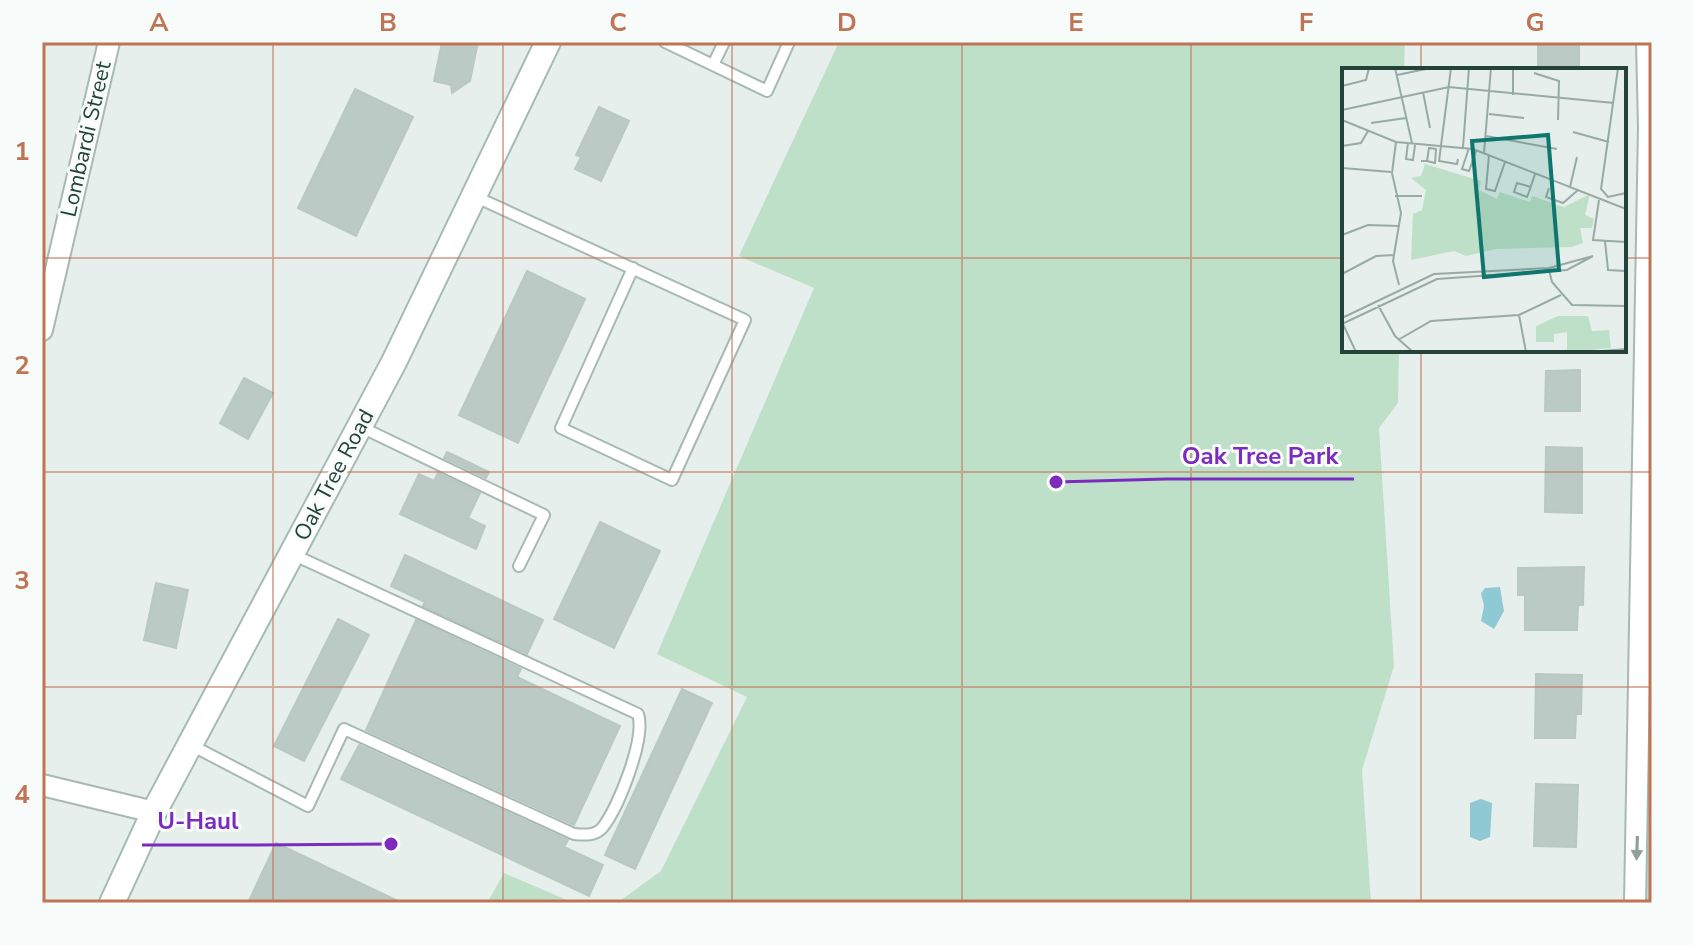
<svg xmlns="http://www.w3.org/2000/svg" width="1694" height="945" font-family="'Nunito Sans',sans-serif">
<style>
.green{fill:#bfe0c8}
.water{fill:#8ec9d4}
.building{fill:#bbcac4;stroke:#b8c9c2;stroke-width:2}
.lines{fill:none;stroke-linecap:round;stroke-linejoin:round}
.lane-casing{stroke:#a8b8b2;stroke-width:14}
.street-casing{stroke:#a8b8b2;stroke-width:24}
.secondary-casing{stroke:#a4bbb3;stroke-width:28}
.lane{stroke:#fff;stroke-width:10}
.street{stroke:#fff;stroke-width:20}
.secondary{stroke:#fff;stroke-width:24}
.oneway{fill:#92a09c}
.grid{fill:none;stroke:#c07456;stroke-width:2;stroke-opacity:0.55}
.labels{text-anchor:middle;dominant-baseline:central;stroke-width:6;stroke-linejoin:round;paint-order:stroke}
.street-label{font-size:22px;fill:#24423a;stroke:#f7fbf9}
.inset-road{fill:none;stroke:#98aaa4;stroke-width:2}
.view{fill:#0f766e;fill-opacity:0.15;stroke:#0f766e;stroke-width:4}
.inset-edge{fill:none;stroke:#24423a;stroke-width:4}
.leader{fill:none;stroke:#7b2cbf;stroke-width:3}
.callout-dot{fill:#7b2cbf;stroke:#f7fbf9;stroke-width:3}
.callout-label{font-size:24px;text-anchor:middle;font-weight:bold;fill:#7b2cbf;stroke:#f7fbf9;stroke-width:6;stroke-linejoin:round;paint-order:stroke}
.neatline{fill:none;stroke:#c07456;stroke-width:3}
.grid-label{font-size:26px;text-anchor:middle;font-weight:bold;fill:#c07456}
</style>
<rect width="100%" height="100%" fill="#e6efeb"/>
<path class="green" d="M839,42h566l-1,28h-60v280h55l-1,53 -19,25 15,238 -32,104 9,133h-754l44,-32 86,-174 -90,-43 157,-366 -75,-32z
M1652,42v861h-17z
M504,873l70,30h-87z"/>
<path class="water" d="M1500,587l4,24 -10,18 -13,-8 3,-15 -3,-13 4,-5z
M1481,799l11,4 -2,34 -10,4 -10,-4v-34z"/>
<path class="building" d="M442,42h36l-8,39 -18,12 -1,-8 -17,-4z
M1538,42h41v28h-41z
M355,89l58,28 -57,119 -58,-28z
M599,107l30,14 -28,60 -26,-12 6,-12 -5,-2z
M527,271l58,28 -67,144 -59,-28z
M1580,370v41h-35l1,-40z
M244,378l29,15 -25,46 -28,-16z
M1546,447l36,1v65l-37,-1z
M447,452l42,20 -3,6 -42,-20z
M438,473l42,20 -12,25 17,8 -9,23 -76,-35 19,-40 15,7z
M600,522l60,29 -46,97 -60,-29z
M405,555l138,65 -16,34 -104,-48 2,-4 -34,-16z
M1584,567l-1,38h-5l-1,25h-52v-35h-7v-27z
M156,583l32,7 -12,58 -32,-8z
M338,619l31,16 -65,126 -30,-15z
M416,620l105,49 -4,8 103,49 -46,99 -208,-95z
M1536,674l46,1 -1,39h-5l-1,24h-40z
M682,689l30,14 -77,166 -30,-14z
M359,745l209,95 -4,7 39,18 -14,31 -248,-117z
M1536,784l42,1 -2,62 -42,-1z
M276,843l126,60h-154z"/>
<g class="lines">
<defs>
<path id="lane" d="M665,42l102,49 22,-49
M713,65l11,-23
M476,197l269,123 -73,160 -111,-52 72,-160
M361,427l183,88 -25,51
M191,745l117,61 36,-77 230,105c11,1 22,2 29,-7 16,-21 43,-89 35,-113l-346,-160"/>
<path id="street" d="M42,330l67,-288
M42,785l112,27
M1635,903l14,-776 -2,-85"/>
<path id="secondary" d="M112,903l42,-91 240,-450 154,-320"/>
</defs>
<use href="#lane" class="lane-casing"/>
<use href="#street" class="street-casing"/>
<use href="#secondary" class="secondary-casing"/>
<use href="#lane" class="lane"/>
<use href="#street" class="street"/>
<use href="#secondary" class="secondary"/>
</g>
<defs><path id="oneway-solid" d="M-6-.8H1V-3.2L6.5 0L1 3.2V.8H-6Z" transform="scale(2)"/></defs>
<use class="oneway" href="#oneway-solid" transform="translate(1637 848) rotate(92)"/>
<path class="grid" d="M273,42v861M503,42v861M732,42v861M962,42v861M1191,42v861M1421,42v28M42,258h1302M1624,258h28M1421,350v553M42,472h1610M42,687h1610"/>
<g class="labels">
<g class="street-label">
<text transform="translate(86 139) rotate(-77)">Lombardi Street</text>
<text transform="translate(334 475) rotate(-62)">Oak Tree Road</text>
</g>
</g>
<g transform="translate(1342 68)">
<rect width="284" height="284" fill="#e6efeb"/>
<path d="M83,96l56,17 -2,9 18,9 3,-7 30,10 2,-6 32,11 26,-13 -5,21 9,4 -2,9h-12l3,15 -11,4 -76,2 -30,7 -12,-5 -43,9 2,-46 9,-4 4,-20 -15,-12 10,-2zM216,248h30l4,15 17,-1 2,18 -44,4v-20l-13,2v8h-18v-16z" fill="#bfe0c8"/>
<path class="inset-road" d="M53,0l17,75M109,0l-12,93 18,3 1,-5M171,0v27M276,0l-17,121 7,8 18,-4M192,5l25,8 -1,39M55,7l29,-6M0,18l24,-6 3,-12M81,24l7,36M0,42l107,-23 165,16M147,46l35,4M0,52l54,22 77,7 153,60M29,55l35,-5M231,64l36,10M144,68l71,13M54,74l-4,31 9,40 -8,48 6,24M66,75l-2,16 7,1 2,-15M0,78l19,-3 7,-12M121,79l6,-79M127,80l-7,21 7,2 7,-20M142,85l7,-85M147,87l-3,34 9,2 10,-29M79,93h6l2,-13 7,1 -1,14 -8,-2M0,100l49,4M189,119l-14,-4 -3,9 13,5 2,-5 6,-18M228,119l7,-30M207,120l-3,9 17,6 15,-13M53,128h27M257,132l-6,40 33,2M0,167l26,-10 31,1M263,173l3,29 18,1M207,202l3,12 20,23 54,1M0,206l34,-18 18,-1M36,237l17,31 18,16M177,247l7,37M0,250l92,-44 115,-6 44,-12M0,254l14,30M0,256l95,-45 130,-9 26,-14M56,272l33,-19 88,-6 42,-20M260,283l24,-2"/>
<path class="view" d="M206,67l11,135 -75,7 -12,-136z"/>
<rect width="284" height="284" class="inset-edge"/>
</g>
<path class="leader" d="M1056 482L1166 479H1354M391 844L255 845H142"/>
<g class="callout-dot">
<circle cx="1056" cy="482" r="8"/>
<circle cx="391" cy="844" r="8"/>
</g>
<g class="callout-label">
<text x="1260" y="464">Oak Tree Park</text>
<text x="198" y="829">U-Haul</text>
</g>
<rect width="1694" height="945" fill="none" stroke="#f7fbf9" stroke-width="88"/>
<rect x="44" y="44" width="1606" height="857" class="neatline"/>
<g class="grid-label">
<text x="159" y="31">A</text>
<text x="388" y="31">B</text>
<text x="618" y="31">C</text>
<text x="847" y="31">D</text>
<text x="1076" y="31">E</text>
<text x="1306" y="31">F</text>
<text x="1535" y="31">G</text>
<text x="22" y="160">1</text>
<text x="22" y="374">2</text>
<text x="22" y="589">3</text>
<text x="22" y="803">4</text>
</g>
</svg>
